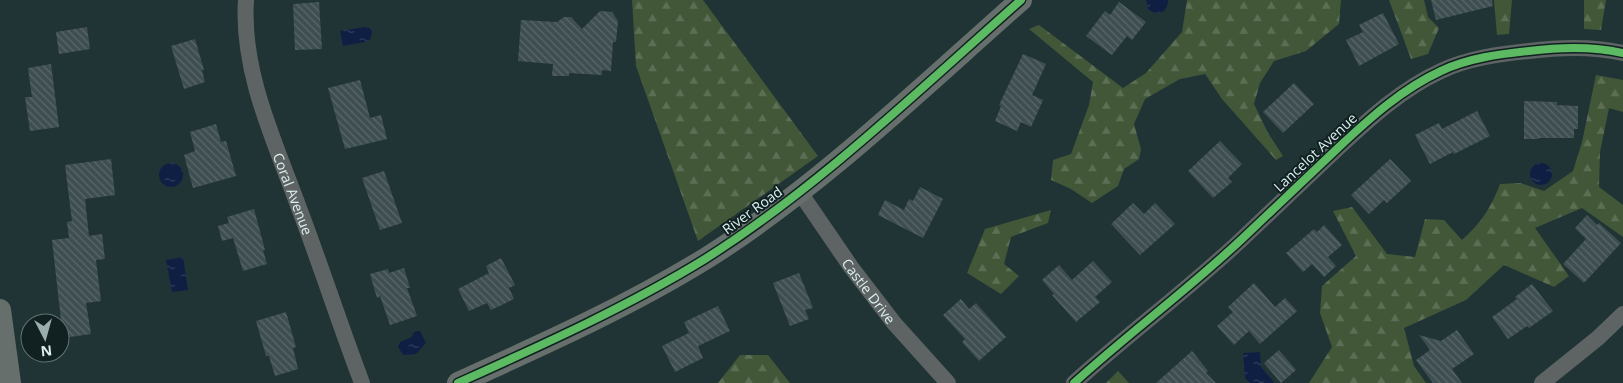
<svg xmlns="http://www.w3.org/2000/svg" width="1623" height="383" font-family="'Open Sans',sans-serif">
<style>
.forest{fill:url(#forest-firs)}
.water{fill:url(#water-ripples)}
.building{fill:url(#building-back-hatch)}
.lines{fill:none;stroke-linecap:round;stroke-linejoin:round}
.street{stroke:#5e6463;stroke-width:16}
.secondary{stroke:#676f6d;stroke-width:22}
.cycleway-casing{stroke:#112021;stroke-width:11}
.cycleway{stroke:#5cba63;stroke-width:8}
.labels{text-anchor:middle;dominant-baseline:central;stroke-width:4;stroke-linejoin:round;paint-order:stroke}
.street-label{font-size:14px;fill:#dbefef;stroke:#112021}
</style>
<defs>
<pattern id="forest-firs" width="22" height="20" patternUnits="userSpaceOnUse" patternTransform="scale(1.25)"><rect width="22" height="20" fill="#415738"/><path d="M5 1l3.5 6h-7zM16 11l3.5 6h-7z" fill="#5c6f55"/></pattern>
<pattern id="water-ripples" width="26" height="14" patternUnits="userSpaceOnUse" patternTransform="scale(1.25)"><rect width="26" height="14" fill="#0f1f44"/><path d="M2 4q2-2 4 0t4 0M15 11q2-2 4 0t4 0" fill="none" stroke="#31405f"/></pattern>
<pattern id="building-back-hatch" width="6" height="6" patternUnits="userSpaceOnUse" patternTransform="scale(1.25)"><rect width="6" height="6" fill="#3f4e51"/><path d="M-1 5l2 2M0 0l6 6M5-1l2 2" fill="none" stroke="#5a686a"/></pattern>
</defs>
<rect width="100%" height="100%" fill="#203435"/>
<path class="forest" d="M632,0h71l115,156 -120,85 -62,-175z
M1187,0h154l-2,24 -33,27 -32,10 -14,22 -6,21 14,29 15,23 -7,4 -54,-61 -17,-25 -25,5 -35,20 -11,25 7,25 -2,10 -15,10 -6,17 -26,17 -21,-14 -20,-9 2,-20 18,-6 18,-49 4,-23 -64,-53 10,-4 84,63 23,-15 36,-41z
M1389,0h35l4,17 11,11 -11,26 -17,5z
M1494,0h18l-3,34 -12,1z
M1584,0h22l-5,30 -17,-1z
M1596,75l27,5v32l-14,-4 -9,44 -1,35 24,18v32l-41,-29 -47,20 34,48 -15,11 -50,-22 -38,35 -62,28 10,38 12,17h-117l23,-36 -12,-34 2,-27 34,-30 -23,-45 19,-4 35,47 28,3 10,-38 19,1 18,20c19,-17 29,-32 38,-56l20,-1 24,8 29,-20 9,-29z
M1051,210l-3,13 -37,14 -7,27 15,12 -18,18 -34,-21 18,-44z
M740,355h28l22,28h-72z
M1118,371l11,12h-23z"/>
<path class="water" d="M1146,0h22c0,13 -11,17 -20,9z
M365,27l5,1 2,4 -2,9 -27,5 -3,-15z
M159 175a12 12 0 1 1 24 0a12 12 0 1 1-24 0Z
M1530 174a11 11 0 1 1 22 0a11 11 0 1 1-22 0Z
M183,257l5,33 -16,2 -6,-32z
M417,331h3l6,12 -10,11 -13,1 -5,-8 2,-5 12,-5 2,-5z
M1260,352l1,15 13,15 -1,1h-23l-5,-5 -2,-25z"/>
<path class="building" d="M1431,0h61l1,6 -57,14z
M319,2l3,47 -27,1 -2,-46z
M1119,2l27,20 -14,18 -5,-4 -15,19 -26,-19 19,-25 5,4z
M600,11l12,1 6,9 -2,21h-3l-2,29 -9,-1v5l-33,-2v3h-17l1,-12 -35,-3 3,-41 36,2 7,-5h7l11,12z
M1383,13l16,31 -40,22 -13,-26 17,-8 -4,-7z
M87,27l3,22 -31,5 -3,-22z
M195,39l9,31h-2l3,12 -21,7 -13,-43z
M1023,54l23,10 -14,31 11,5 -12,27 -10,-5 -4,9 -22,-10 6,-15 -2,-1z
M51,64l8,63 -29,4 -5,-34h7l-4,-29z
M360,80l10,38 11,-3 6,24 -42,10 -17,-61z
M1294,83l20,21 -31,29 -20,-21z
M1524,101l33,1v3l21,1v23h-4v9h-35v1h-15z
M1477,111l13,25 -36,18 -1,-2 -23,12 -15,-29 24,-12 3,6z
M216,124l5,18 5,-1 10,35 -43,12 -9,-33 11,-4 -5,-19z
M1220,141l22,23 -14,14 4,4 -19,16 -25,-27z
M111,159l4,36 -30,4 4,37 13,-2 3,25 -9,1 5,41 -15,2 5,31 -28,4 -11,-98 17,-2 -2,-16 5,-1 -7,-56z
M1390,159l21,22 -24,22 -3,-3 -15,14 -18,-19z
M384,171l18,52 -22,7 -18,-52z
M920,187l23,12 -20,39 -45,-23 7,-15 19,10 5,-11 4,2z
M1133,203l11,11 11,-11 20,21 -35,31 -29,-31z
M254,209l11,41h-2l4,14 -24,7 -10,-33 -11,3 -4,-15 11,-3 -2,-6z
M1587,215l10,10 2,-2 22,20 -37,40 -21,-19 23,-25 -11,-11z
M1324,225l18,20 -14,12 8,9 -12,11 -12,-13 -9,8 -17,-19 28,-24 3,3z
M501,258l14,27 -6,3 5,11 -23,11 -4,-7 -18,8 -11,-22 31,-16 -3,-7z
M1093,261l19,21 -17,15 5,5 -24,20 -24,-27 2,-1 -12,-14 17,-15 13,15z
M404,268l6,20h-3l10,28 -27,9 -10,-29 -3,2 -7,-24 18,-5 1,4z
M799,273l14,35 -8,2 4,9 -19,7 -17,-43z
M1254,283l21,24 10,-9 12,13 -37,33 -11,-13 -15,14 -17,-19 16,-14 -5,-5z
M1532,284l21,27 -24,17 -2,-2 -19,13 -16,-22 25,-18 -2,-2z
M961,299l8,10 7,-6 30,34 -27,24 -17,-19 3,-3 -22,-24z
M718,306l12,25 -32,15 5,12 -28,14 -13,-26 27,-13 -5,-11z
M286,312l10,35 -3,1 5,21 -23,7 -6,-20h-3l-10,-35z
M1457,330l17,24 -22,15 10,14h-29l-17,-23 14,-10 -11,-15 22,6z
M1279,350l17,20 -15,13 -17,-20z
M1192,351l16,20 -2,2 10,10h-60z"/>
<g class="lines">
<g class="street">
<path id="s1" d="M246,0c-5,72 29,142 53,208 22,58 41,117 63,175"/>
<path id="s2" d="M799,191l52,76 43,56 54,60"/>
<path d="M1074,383c55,-50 115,-94 169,-145 32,-30 64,-61 96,-91 31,-29 63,-58 102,-76 27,-13 59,-17 88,-20 32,-4 63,-5 94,2"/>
<path d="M1542,383l56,-45 25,-24"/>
</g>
<path class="secondary" d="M0,310l10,73
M458,383c84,-38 169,-76 247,-124 113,-71 216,-171 316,-259"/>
<defs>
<path id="cycleway" d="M458,383c84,-38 169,-76 247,-124 113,-71 216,-171 316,-259
M1074,383c55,-50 115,-94 169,-145 32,-30 64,-61 96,-91 31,-29 63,-58 102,-76 27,-13 59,-17 88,-20 32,-4 63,-5 94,2"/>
</defs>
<use href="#cycleway" class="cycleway-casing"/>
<use href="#cycleway" class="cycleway"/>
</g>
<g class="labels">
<g class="street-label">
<text transform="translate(1315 152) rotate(-43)">Lancelot Avenue</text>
<text stroke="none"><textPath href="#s1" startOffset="201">Coral Avenue</textPath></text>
<text transform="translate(752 210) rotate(-36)">River Road</text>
<text stroke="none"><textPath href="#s2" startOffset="122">Castle Drive</textPath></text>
</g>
</g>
<g transform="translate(45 338) rotate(174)"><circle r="24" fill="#112021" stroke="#627373"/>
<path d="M0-4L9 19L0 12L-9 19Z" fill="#9aaeae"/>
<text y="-8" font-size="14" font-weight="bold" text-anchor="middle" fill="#dbefef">N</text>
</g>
</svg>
